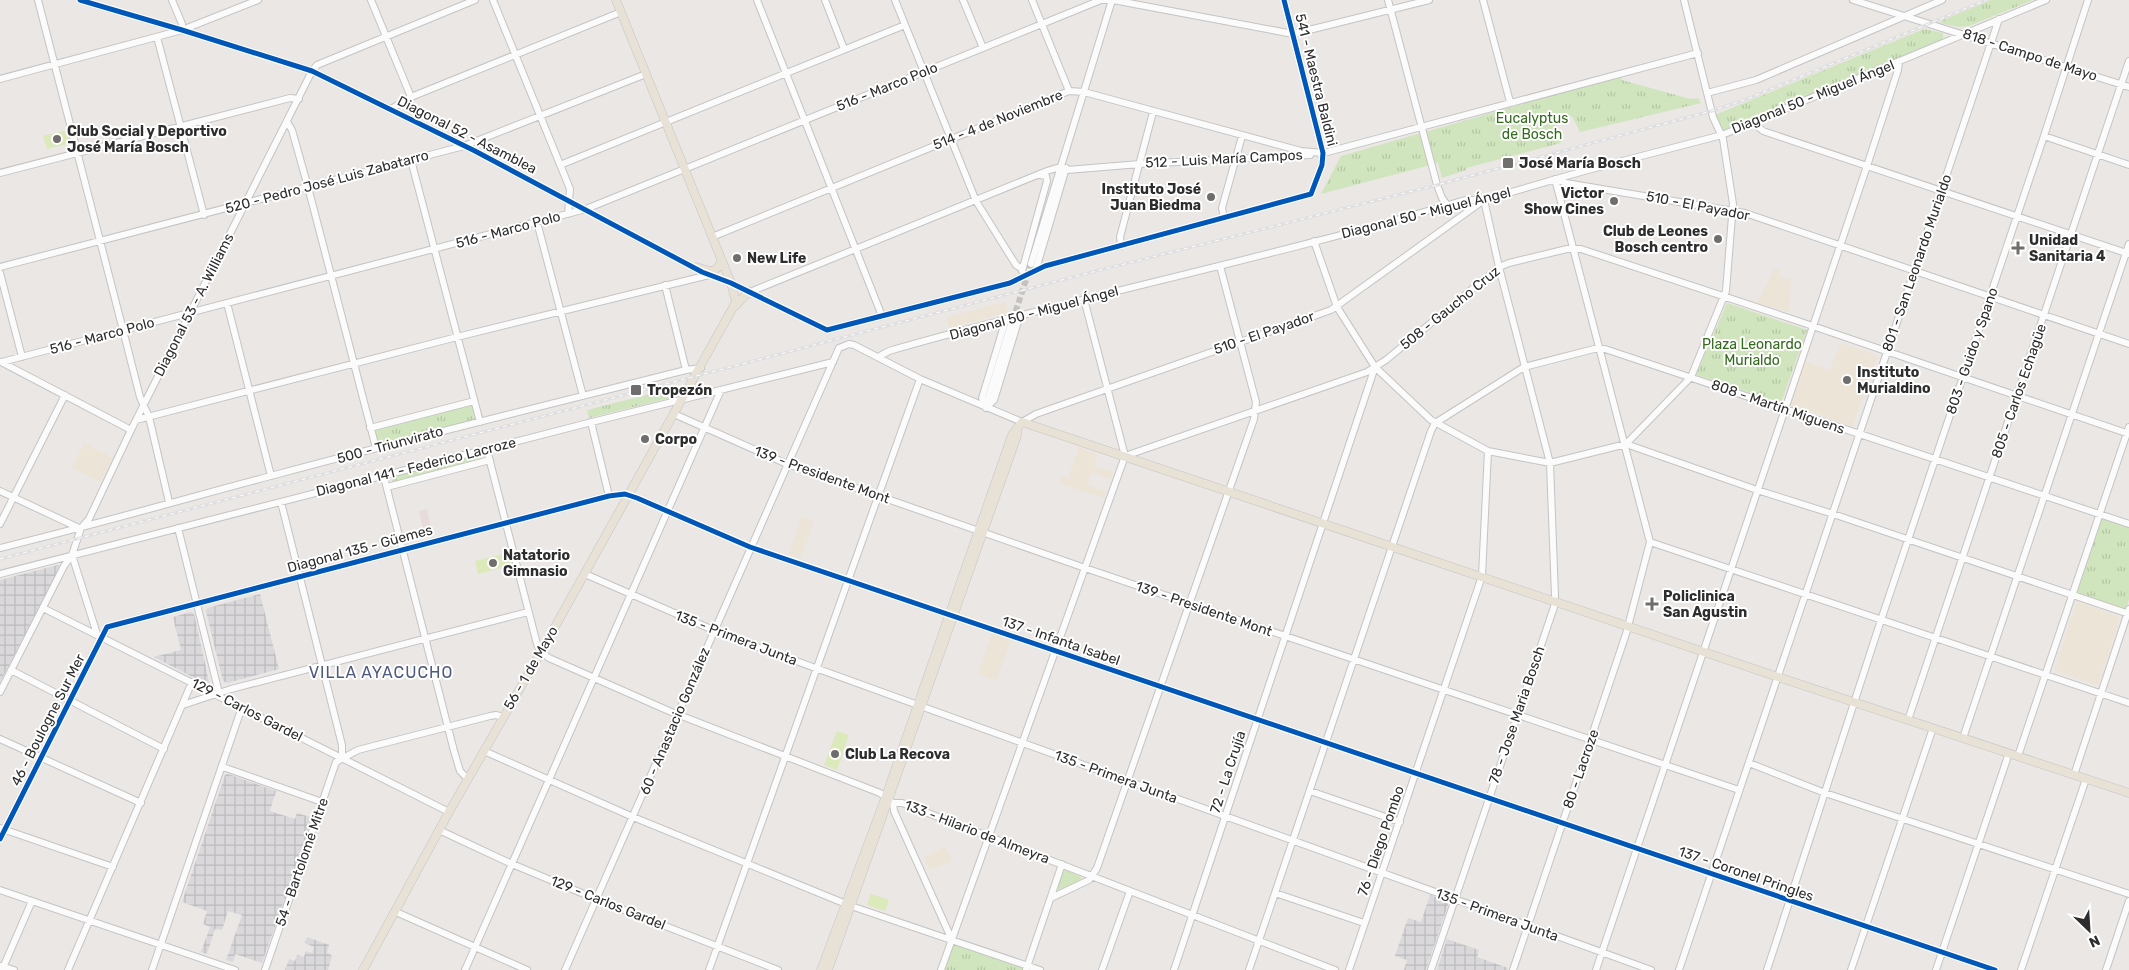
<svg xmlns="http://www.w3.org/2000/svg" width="2129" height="970" font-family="Rubik,sans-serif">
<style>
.industrial{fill:url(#industrial-grid)}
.education{fill:#ede4d8}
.medical{fill:#e8dbdb}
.park{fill:url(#park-tufts)}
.pitch{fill:#dbe9bb}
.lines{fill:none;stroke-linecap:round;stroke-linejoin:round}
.minor-tunnel{stroke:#c4c2bf;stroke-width:6;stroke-dasharray:6 3;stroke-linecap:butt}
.minor-casing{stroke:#c4c4c4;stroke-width:8}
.major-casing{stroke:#c6c4c3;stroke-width:9}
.minor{stroke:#fcfbfb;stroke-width:6}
.major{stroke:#e7e1d6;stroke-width:8}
.rail-casing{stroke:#dfdee0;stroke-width:3}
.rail{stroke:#fff;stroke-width:1;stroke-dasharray:4;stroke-linecap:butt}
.cycleway-casing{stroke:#fff;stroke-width:8}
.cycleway{stroke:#0057b8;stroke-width:5}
.poi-dot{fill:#6f6e6d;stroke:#fff;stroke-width:2}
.labels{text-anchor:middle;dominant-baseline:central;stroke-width:4;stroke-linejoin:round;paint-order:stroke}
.street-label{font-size:14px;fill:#2d2d2d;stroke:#fff}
.park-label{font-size:14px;fill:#326b1b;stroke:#fff}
.poi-label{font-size:14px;font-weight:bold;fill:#2d2d2d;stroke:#fff;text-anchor:start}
.quarter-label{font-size:16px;letter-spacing:1px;fill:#4d597e;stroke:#fff}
</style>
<defs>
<pattern id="industrial-grid" width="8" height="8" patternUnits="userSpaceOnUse" patternTransform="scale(1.25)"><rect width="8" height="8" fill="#dad8db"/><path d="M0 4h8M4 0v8" fill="none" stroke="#bbbabc"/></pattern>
<pattern id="park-tufts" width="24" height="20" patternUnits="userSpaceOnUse" patternTransform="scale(1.25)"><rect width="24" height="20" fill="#d0e5bd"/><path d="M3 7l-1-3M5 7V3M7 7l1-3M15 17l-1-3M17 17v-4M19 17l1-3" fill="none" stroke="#b3c5a3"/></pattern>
</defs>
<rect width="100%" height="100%" fill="#eae7e4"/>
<path class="industrial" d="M58,565l3,3 -61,114v-102z
M260,594l19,75 -52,14 -4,-2 -17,-70 1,-3z
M191,612l3,2 16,72 -56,-29 27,-7 -8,-33z
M228,774l48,17 -6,20 25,8 2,-6 16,5 -51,145 -27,-9 -2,8 -7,-2 16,-45 -14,-4 -6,19 -7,-1 -8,25 -6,-2 9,-25 -7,-3 4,-13 -25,-9 43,-127z
M1430,895l17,6 1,4 -22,65h-22l3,-10 -12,-4 13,-38 13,4z
M307,937l22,8 -2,7 5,4 -4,14h-43l4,-11 6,2 2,-6 7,2 2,-6 6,2 2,-6 -9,-4z
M1447,939l32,11 -2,7 31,11 -1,2h-70z"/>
<path class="education" d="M1774,269l6,1 -1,6 12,3 -2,33 -32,-9z
M1006,302l2,8 -3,3 -56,15 -3,-11z
M1840,343l38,13 -26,71 -62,-23 13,-43 27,9z
M84,443l29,15 -12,24 -29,-14z
M1079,447l19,7 -4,12 19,6 -2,7 -19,-7 -5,13 19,6 -2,7 -45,-15 3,-7 6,2z
M801,517l13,4 -13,37 -13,-4z
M2079,602l39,14 2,3 -21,64 -3,2 -40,-14 -1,-2 21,-65z
M992,634l19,6 -15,41 -19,-7z
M944,847l6,7 1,7 -21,9 -6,-13z"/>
<path class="medical" d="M427,509l6,26 -8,2 -6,-26z"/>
<path class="park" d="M1991,0h42l-64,26 -10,1 -19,-4 3,-3z
M1924,29l19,4v6l-219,92 -9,-14 2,-3z
M1620,76l2,4 68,19 8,-1 3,5 -121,29 -8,-16 -16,4 5,23 -95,25v2l-24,8 -4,-15 -117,31 20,-38z
M1727,303l80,27 -26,73 -85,-28z
M674,388l-4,10 -81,20 -2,-8z
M471,405l2,2 2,14 -97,23 -3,-15z
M480,453l1,7 -87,23 -3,-5 1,-2z
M2101,518l28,9v72l-3,11 -50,-16z
M1064,869l17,8v3l-22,10 -2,-1z
M952,940l75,25 -1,5h-85z"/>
<path class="pitch" d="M68,130l3,13 -24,6 -4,-13z
M508,553l3,12 -33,9 -3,-13z
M837,731l12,4 -12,35 -13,-5z
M871,894l18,6 -4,11 -18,-6z"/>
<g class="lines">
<path class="minor-tunnel" d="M1013,320l18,-56"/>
<defs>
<path id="minor" d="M38,0l85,330 17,67 9,20 20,85
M80,0l102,30 130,41 163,80 227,121 29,11 96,47 183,-47 35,-17 266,-72 11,-29 1,-12 -39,-153
M172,0l10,24v6
M371,0l40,97
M493,0l77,189 -2,25
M757,0l125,316
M825,0l19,49
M895,0l81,201 40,64 6,4
M963,0l20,48
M1032,0l37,91
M1113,0l180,34 136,-34
M1388,0l49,185 5,13 6,8
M1483,0l27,102
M1853,0l276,87
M157,37l47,178
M0,79l182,-49 76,-30
M1707,93l49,-13 186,-80
M391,109l20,-12 210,-85
M287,122l5,8 16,57 68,261
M1754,123l9,8 366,123
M2044,136l85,29
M1320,154l378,-101
M411,160l69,262
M560,165l345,-140
M1067,170l73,-6 170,-9
M0,173l290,-75 9,1
M1555,179l11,4 179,30 384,131
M1224,218l-2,-10 20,-72
M537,222l46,174
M712,237l357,-146 15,1 217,59 22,2
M1314,241l23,66 38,60 56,53 57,31 62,12 76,-19 131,46 76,24 296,100
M1121,246l-1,-9 33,-125
M1031,264l81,-264
M0,267l464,-121 182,-72
M1036,269l30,-101
M1022,271l25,-90 -1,-5 -6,-1
M0,273l22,84
M665,285l21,85
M750,292l297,-121 13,-4
M1084,299l41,157
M227,303l44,173
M878,357l11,-6c191,-55 386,-94 576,-151h19l100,-29 138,-36 324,-135
M1,362l130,68
M2,362l584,-153 456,-185 59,-24h7
M986,406l26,-85
M986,408l8,-8 26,-85
M986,408l-4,-10 24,-79
M674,414l113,50 298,104 654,222
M136,420l321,-83 252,-62
M591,422l18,74
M370,428l104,-27
M1626,444l65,-67 35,-86 7,-87 -10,-65 -10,-22 -29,-117
M487,450l50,194 4,8 8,6 120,53 211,82 13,10h9l433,167
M1125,456l242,-84 19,-12 113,-93 10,-4 58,-14h14l217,72 331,113
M384,477l70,274 6,20 8,8
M387,487l103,-27
M0,491l79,37
M281,502l61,243v12
M0,524l65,-129
M178,528l41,165
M1650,542l479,161
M0,548c94,-23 188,-50 282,-75 134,-36 269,-69 404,-103l15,-2
M72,555l25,79
M0,574l588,-151 245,-61
M585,574l142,62 924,334
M43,608l406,204
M11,670l153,79
M0,692l64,-126 8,-11 9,-27 8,-9 42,-89 181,-359 5,-6 158,-65
M183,705l48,-16 297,-77
M1908,720l221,-659
M1963,738l166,-494
M0,739l141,64
M484,751l149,66 218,89 189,64
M2018,756l111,-329
M1749,763l76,30 304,101
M223,767l99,35
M2074,775l55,-166
M1310,791l90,31
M893,803l1,8 58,129
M0,828l113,39
M439,830l73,34 84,35 182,71
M0,839l107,-212 502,-131 16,-2 12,4 113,49 1245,423
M0,890l235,80
M1275,893l89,30
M1051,898l38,-18 8,-12 157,-449 2,-17 -36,-136
M396,912l131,58
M1,966l13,4
M2,970l30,-69
M68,970l124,-288
M152,970l90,-263
M265,970l71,-208 22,-12 132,-34 6,-1 7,2
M465,970l256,-580
M565,970l274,-622 10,-4 5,1 66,34 102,43 14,-8 295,-104 153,-110
M709,970l211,-591
M941,970l184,-514
M1026,970l36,-106
M1102,970l28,-79
M1174,970l201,-603
M1249,970l182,-539 4,-8 5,-3 84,-53 70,-18h11l524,175
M1349,970l133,-394 6,-125
M1431,970l123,-363 1,-11 -5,-133 -51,-196 -15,-67
M1513,970l113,-336 24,-92 -95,-363
M1596,970l271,-804 31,-96 1,-8
M1679,970l320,-951
M1767,970l114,-350 163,-484 44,-136
M1851,970l82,-242
M1936,970l73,-217
M2021,970l65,-191
M2106,970l23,-69"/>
<path id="major" d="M696,267c13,4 20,8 26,-7
M734,307c6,-4 9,-12 16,-15
M363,970l86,-158 88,-153 199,-357 -5,-19 -115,-283
M821,970l65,-174 126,-361 10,-13 756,255 351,116
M828,970l189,-534v-8"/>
</defs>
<use href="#minor" class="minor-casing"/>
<use href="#major" class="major-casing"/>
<use href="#minor" class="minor"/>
<use href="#major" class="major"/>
<defs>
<path id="rail" d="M0,559l1073,-282 364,-92 278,-75 32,-11 239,-99"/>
</defs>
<use href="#rail" class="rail-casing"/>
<use href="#rail" class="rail"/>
<defs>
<path id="cycleway" d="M80,0l102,30 130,41 163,80 227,121 29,11 96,47 183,-47 35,-17 266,-72 11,-29 1,-12 -39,-153
M0,839l107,-212 502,-131 16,-2 12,4 113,49 1245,423"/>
</defs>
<use href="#cycleway" class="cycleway-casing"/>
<use href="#cycleway" class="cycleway"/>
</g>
<g class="poi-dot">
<circle cx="57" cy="139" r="5"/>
<rect x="1502" y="157" width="12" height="12" rx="2.5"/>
<circle cx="1211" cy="197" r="5"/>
<circle cx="1614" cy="201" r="5"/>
<circle cx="1718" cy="239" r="5"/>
<path d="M2015.5 240.5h5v5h5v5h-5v5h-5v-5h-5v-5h5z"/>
<circle cx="737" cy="258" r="5"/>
<circle cx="1847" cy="380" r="5"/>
<rect x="630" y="384" width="12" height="12" rx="2.5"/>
<circle cx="645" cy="439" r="5"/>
<circle cx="493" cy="563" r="5"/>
<path d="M1649.5 596.5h5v5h5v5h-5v5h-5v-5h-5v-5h5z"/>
<circle cx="835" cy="754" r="5"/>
</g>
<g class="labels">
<g class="street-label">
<text transform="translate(2030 55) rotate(18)">818 - Campo de Mayo</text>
<text transform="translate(1316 80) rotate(76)">541 - Maestra Baldini</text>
<text transform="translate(887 87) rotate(-22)">516 - Marco Polo</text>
<text transform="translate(1813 97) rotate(-22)">Diagonal 50 - Miguel Ángel</text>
<text transform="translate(998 120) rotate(-22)">514 - 4 de Noviembre</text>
<text transform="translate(467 135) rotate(27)">Diagonal 52 - Asamblea</text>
<text transform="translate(1224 159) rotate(-3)">512 - Luis María Campos</text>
<text transform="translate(327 182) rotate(-15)">520 - Pedro José Luis Zabatarro</text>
<text transform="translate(1698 206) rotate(11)">510 - El Payador</text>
<text transform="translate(1426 213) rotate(-14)">Diagonal 50 - Miguel Ángel</text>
<text transform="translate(508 230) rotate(-15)">516 - Marco Polo</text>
<text transform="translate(1917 263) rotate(-71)">801 - San Leonardo Murialdo</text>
<text transform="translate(194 305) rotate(-63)">Diagonal 53 - A. Williams</text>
<text transform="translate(1450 308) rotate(-39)">508 - Gaucho Cruz</text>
<text transform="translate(1034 313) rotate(-15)">Diagonal 50 - Miguel Ángel</text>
<text transform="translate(1264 333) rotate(-19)">510 - El Payador</text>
<text transform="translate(102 336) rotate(-15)">516 - Marco Polo</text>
<text transform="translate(1972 351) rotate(-71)">803 - Guido y Spano</text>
<text transform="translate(2019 391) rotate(-71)">805 - Carlos Echagüe</text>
<text transform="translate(1778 407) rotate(19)">808 - Martín Miguens</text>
<text transform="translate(390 445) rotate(-15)">500 - Triunvirato</text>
<text transform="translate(416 467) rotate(-14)">Diagonal 141 - Federico Lacroze</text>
<text transform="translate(822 475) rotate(20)">139 - Presidente Mont</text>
<text transform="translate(360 549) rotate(-15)">Diagonal 135 - Güemes</text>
<text transform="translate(1204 609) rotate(19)">139 - Presidente Mont</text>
<text transform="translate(736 638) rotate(21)">135 - Primera Junta</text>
<text transform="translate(1061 641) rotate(19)">137 - Infanta Isabel</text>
<text transform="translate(531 668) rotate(-60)">56 - 1 de Mayo</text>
<text transform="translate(247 710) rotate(27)">129 - Carlos Gardel</text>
<text transform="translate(1517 715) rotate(-71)">78 - Jose Maria Bosch</text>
<text transform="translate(48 720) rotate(-63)">46 - Boulogne Sur Mer</text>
<text transform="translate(675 721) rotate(-67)">60 - Anastacio González</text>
<text transform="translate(1581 769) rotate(-71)">80 - Lacroze</text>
<text transform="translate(1228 772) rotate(-72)">72 - La Crujía</text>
<text transform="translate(1116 777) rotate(20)">135 - Primera Junta</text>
<text transform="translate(977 832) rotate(21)">133 - Hilario de Almeyra</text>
<text transform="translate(1381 841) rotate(-71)">76 - Diego Pombo</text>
<text transform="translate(302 862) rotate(-71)">54 - Bartolomé Mitre</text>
<text transform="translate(1746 874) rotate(19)">137 - Coronel Pringles</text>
<text transform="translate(608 903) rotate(22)">129 - Carlos Gardel</text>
<text transform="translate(1497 915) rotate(20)">135 - Primera Junta</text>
</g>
<g class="park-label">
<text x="1532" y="118">Eucalyptus<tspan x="1532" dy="16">de Bosch</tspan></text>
<text x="1752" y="344">Plaza Leonardo<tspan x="1752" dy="16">Murialdo</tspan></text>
</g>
<g class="poi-label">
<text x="67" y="131">Club Social y Deportivo<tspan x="67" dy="16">José María Bosch</tspan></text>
<text x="1519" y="163">José María Bosch</text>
<text x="1201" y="189" text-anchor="end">Instituto José<tspan x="1201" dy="16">Juan Biedma</tspan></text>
<text x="1604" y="193" text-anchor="end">Victor<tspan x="1604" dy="16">Show Cines</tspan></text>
<text x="1708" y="231" text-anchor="end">Club de Leones<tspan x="1708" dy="16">Bosch centro</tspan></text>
<text x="2029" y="240">Unidad<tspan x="2029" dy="16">Sanitaria 4</tspan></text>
<text x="747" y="258">New Life</text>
<text x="1857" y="372">Instituto<tspan x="1857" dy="16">Murialdino</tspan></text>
<text x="647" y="390">Tropezón</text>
<text x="655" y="439">Corpo</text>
<text x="503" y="555">Natatorio<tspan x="503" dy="16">Gimnasio</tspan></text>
<text x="1663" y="596">Policlinica<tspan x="1663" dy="16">San Agustin</tspan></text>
<text x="845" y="754">Club La Recova</text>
</g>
<g class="quarter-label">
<text x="381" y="672">VILLA AYACUCHO</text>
</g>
</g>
<g transform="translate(2089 930) rotate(155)" stroke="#ffffff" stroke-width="4" paint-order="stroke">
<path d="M0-4L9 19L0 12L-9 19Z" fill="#2d2d2d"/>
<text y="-8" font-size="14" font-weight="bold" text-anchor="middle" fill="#2d2d2d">N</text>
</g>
</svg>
